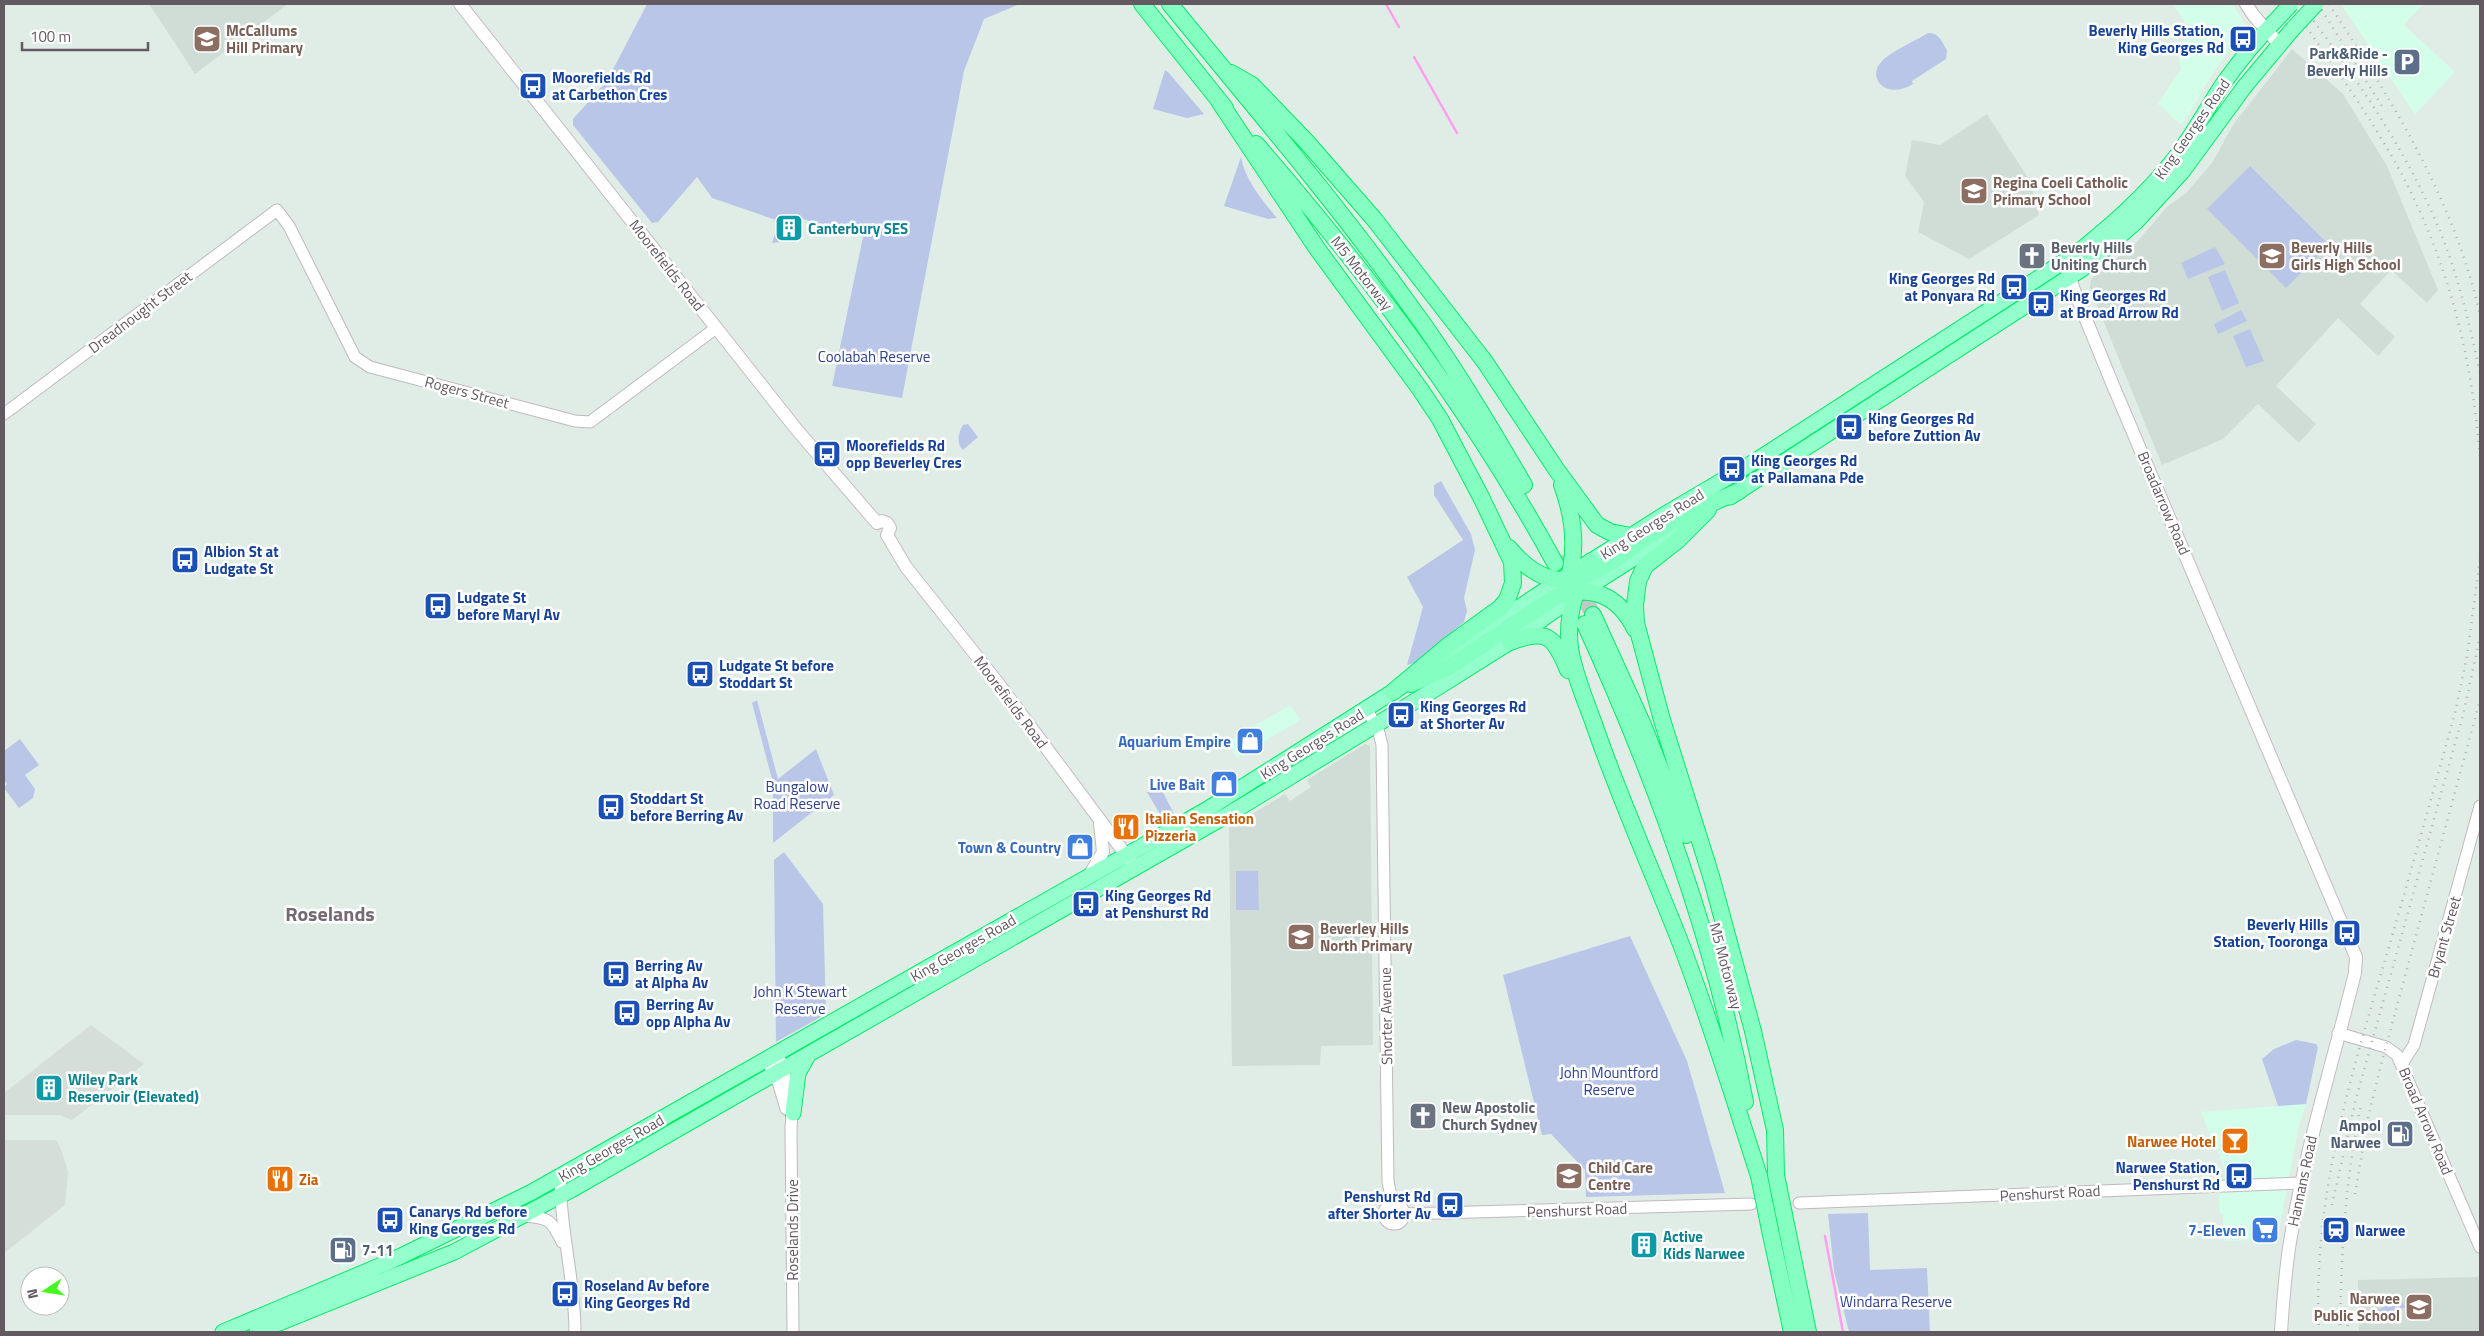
<svg xmlns="http://www.w3.org/2000/svg" width="2484" height="1336" font-family="'Titillium Web',sans-serif">
<style>
.commercial{fill:#d3ffea}
.industrial{fill:#d5ded9}
.education{fill:#cfddd6}
.green{fill:#bac6e8}
.lines{fill:none;stroke-linecap:round;stroke-linejoin:round}
.stream{stroke:#ff9eee;stroke-width:2.5}
.motorway-tunnel{stroke:#c1c8c5;stroke-width:16;stroke-dasharray:16 8;stroke-linecap:butt}
.tertiary-casing{stroke:#c1b8be;stroke-width:13}
.secondary-casing{stroke:#c5bbc2;stroke-width:14}
.trunk-casing{stroke:#00ed66;stroke-width:17}
.motorway-casing{stroke:#00ed66;stroke-width:18}
.tertiary{stroke:#fff;stroke-width:11}
.secondary{stroke:#fff;stroke-width:12}
.trunk{stroke:#94ffcd;stroke-width:15}
.motorway{stroke:#85ffc1;stroke-width:16}
.rail{stroke:#b0aeaf;stroke-width:2.5;stroke-dasharray:1 6;stroke-linecap:butt}
.trunk-bridge-casing{stroke:#00ed66;stroke-width:17;stroke-linecap:butt}
.motorway-bridge-casing{stroke:#00ed66;stroke-width:18;stroke-linecap:butt}
.trunk-bridge{stroke:#94ffcd;stroke-width:15}
.motorway-bridge{stroke:#85ffc1;stroke-width:16}
.labels{text-anchor:middle;dominant-baseline:central;stroke-width:5;stroke-linejoin:round;paint-order:stroke}
.education-label{font-size:15px;font-weight:bold;fill:#785e54;stroke:#fff;text-anchor:start}
.transit-label{font-size:15px;font-weight:bold;fill:#164399;stroke:#fff;text-anchor:start}
.service-label{font-size:15px;font-weight:bold;fill:#4e5e75;stroke:#fff;text-anchor:end}
.street-label{font-size:15px;fill:#635960;stroke:#fff}
.culture-label{font-size:15px;font-weight:bold;fill:#0d838f;stroke:#fff;text-anchor:start}
.worship-label{font-size:15px;font-weight:bold;fill:#5b616d;stroke:#fff;text-anchor:start}
.park-label{font-size:15px;fill:#2f428c;stroke:#fff}
.shop-label{font-size:15px;font-weight:bold;fill:#366cbe;stroke:#fff;text-anchor:end}
.food-label{font-size:15px;font-weight:bold;fill:#c56008;stroke:#fff;text-anchor:start}
.district-label{font-size:20px;font-weight:bold;fill:#756a72;stroke:#fff}
</style>
<rect width="100%" height="100%" fill="#e0ede7"/>
<path class="commercial" d="M2173,4h59l14,22 -36,52 -26,44 -4,2 -22,-20 23,-35 -4,-23 17,-11z
M2341,4h82l-19,21 51,47 -40,42z
M1290,705l10,15 -63,38 -9,-16z
M2306,1104l-7,21 -22,114 -53,2 -1,-27h-3l-1,-16 7,-26 -25,-60z
M341,1233l1,3 4,-1 12,26 -16,7 -8,-18 -4,-2 4,-12z"/>
<path class="industrial" d="M91,1025l53,39 -72,56 -13,-5h-55v-22z
M4,1140h52l5,9 7,23 -3,33 -61,48z"/>
<path class="education" d="M149,4h139l-93,70z
M2292,49l51,45 44,72 51,124 -11,13 -36,-33 -31,34 35,33 -17,19 -40,-38 -62,68 40,38 -17,19 -41,-39 -35,35 -61,26 -72,-177 1,-9 45,-36 31,-36 19,-14 26,-30 21,-38z
M1987,114l43,67 9,34 -70,44 -51,-27 6,-30 -19,-26 7,-36 28,5z
M1365,744l5,2 3,299 -52,1 -1,19 -88,1 -3,-238 56,-34 5,7 21,-14 -4,-7z
M2478,1277l2,5v50h-121l-1,-52z"/>
<path class="green" d="M647,4h373l-36,15 -20,52 -62,327 -70,-12 31,-149 -74,-22 -9,27 -8,1 7,-22 -67,-23 -15,-21 -39,45 -6,1 -79,-98v-6l34,-38z
M1928,33c11,-1 14,9 19,17l-1,9 -34,22 1,3c-28,17 -47,-7 -31,-23 8,-9 35,-21 46,-28z
M1165,70l3,2 36,42 -17,4 -34,-9z
M1241,157c4,23 21,43 36,61l-9,1 -44,-13z
M2250,166l79,79 -43,43 -79,-79z
M2215,247l10,17 -37,15 -7,-16z
M2225,270l14,33 -17,8 -14,-34z
M2241,310l6,11 -29,13 -4,-10z
M2250,329l14,32 -18,6 -13,-31z
M968,424l10,13 -15,13c-7,-6 -5,-17 0,-25z
M1441,481l30,53 4,16 -11,48 3,13 -3,11 -49,41 -8,2 16,-58 -16,-30 56,-37 -29,-45v-10z
M757,700l21,79 38,-30 18,46 -61,48v-60l-21,-80z
M20,739l19,26 -14,10 10,14 -2,9 -14,10 -15,-20 3,-4 -3,-4v-29z
M1159,784l15,30 -10,7 -17,-29z
M784,852l39,52 3,110 -50,28 -2,-182z
M1236,871h22l1,39h-23z
M1630,936l57,125 38,132 -139,4 -1,-27 -34,-36 -9,1 -39,-160z
M2296,1040l20,4 2,3 -12,57 -28,2 -16,-47 12,-10z
M1868,1213l2,57 57,-2 3,64h-81l-15,-61 -6,-57z
M2401,1298l4,9 -28,14 -4,-8z"/>
<g class="lines">
<path class="stream" d="M1386,4l13,23
M1414,57l43,76
M1825,1236l18,96"/>
<path class="motorway-tunnel" d="M1563,555l30,60"/>
<defs>
<path id="tertiary" d="M4,414l273,-204 12,16 66,131 15,10 205,54 15,1 126,-94
M1367,709l12,24 3,12 6,437 5,23
M2338,1033l48,14 11,8 83,192
M778,1054c8,25 16,47 13,74l2,204
M767,1060l12,25 7,24
M2402,1064l12,-19 66,-239
M560,1177c0,52 15,103 15,155
M1799,1203l502,-20
M1384 1214a10 10 0 1 1 20 0a10 10 0 1 1-20 0Z
M1403,1214l348,-10
M524,1216c25,2 27,3 38,26"/>
<path id="secondary" d="M460,4l337,426 80,93
M2246,4l8,12 25,28
M2065,262l9,28 38,93 244,574 -1,16c-22,89 -50,177 -65,269 -5,30 -7,60 -9,90
M877,523l5,-2 5,2 3,5 -3,7
M887,535l19,32 92,116 134,180
M1089,876l14,-24 -3,-29"/>
<path id="trunk" d="M1730,497l352,-228 55,-48 45,-49 63,-86 46,-55
M1438,662l98,-66 131,-83 90,-53 320,-207c36,-29 69,-58 98,-95 18,-23 32,-50 48,-74 17,-24 35,-46 56,-67
M793,1113l5,-40 9,-16
M223,1332l168,-71 141,-69 674,-382 196,-124
M257,1332l197,-80 117,-62 658,-376 211,-128 70,-44 72,-51 110,-70"/>
<path id="motorway" d="M1142,4l83,104
M1170,4c80,98 164,196 238,299 43,58 80,120 116,182
M1231,73l21,12 53,55 69,79 111,143 71,107 41,56 13,7 21,4
M1219,101l97,146 104,142 20,30 42,80 30,63 1,21 -6,17 -7,8 -51,37 -56,47
M1256,144c113,130 216,267 299,419
M1562,485c13,35 16,70 3,105
M1708,510l-30,30 -33,26 -7,15 -3,24 1,18 26,97 49,156 42,155 22,99 1,45
M1509,548c58,70 100,9 157,-23 24,-13 49,-23 73,-34
M1591,561c-16,26 -25,55 -21,87 4,27 16,53 25,79 25,72 56,141 84,212 30,77 54,157 80,237
M1593,615l50,110 43,110
M1585,624c70,153 129,313 160,478
M1510,642c37,-14 44,-6 58,28
M1411,684l38,-17 105,-69c34,-15 64,-4 81,31
M1787,1229l21,103
M1770,1230l22,102"/>
</defs>
<use href="#tertiary" class="tertiary-casing"/>
<use href="#secondary" class="secondary-casing"/>
<use href="#trunk" class="trunk-casing"/>
<use href="#motorway" class="motorway-casing"/>
<use href="#tertiary" class="tertiary"/>
<use href="#secondary" class="secondary"/>
<use href="#trunk" class="trunk"/>
<use href="#motorway" class="motorway"/>
<path class="rail" d="M2290,4c36,51 74,103 105,158 51,91 77,192 85,296
M2301,4c48,64 94,129 128,202 25,53 39,110 51,167
M2318,4l67,107
M2329,4c63,96 126,198 151,311
M2355,1194l13,-76 14,-57 98,-361
M2332,1205l24,-106 107,-384 17,-78
M2347,1311l1,21
M2319,1332c-7,-132 32,-257 69,-382 23,-79 45,-158 67,-237l12,-57 13,-97
M2340,1332c1,-75 5,-152 21,-226"/>
<defs>
<path id="trunk-bridge" d="M2279,17l12,-13
M2291,31l25,-27"/>
<path id="motorway-bridge" d="M1776,1175l11,54
M1759,1176l11,54"/>
</defs>
<use href="#trunk-bridge" class="trunk-bridge-casing"/>
<use href="#motorway-bridge" class="motorway-bridge-casing"/>
<use href="#trunk-bridge" class="trunk-bridge"/>
<use href="#motorway-bridge" class="motorway-bridge"/>
</g>
<defs>
<symbol id="school-square" viewBox="-11 -11 22 22"><rect x="-9" y="-9" width="18" height="18" rx="4" fill="#8d6e63" stroke="#fff"/><path d="M0-5L7-2L0 1L-7-2ZM-4 1L0 2.5L4 1V4Q0 6-4 4Z" fill="#fff"/></symbol>
<symbol id="bus-square" viewBox="-11 -11 22 22"><rect x="-9" y="-9" width="18" height="18" rx="4" fill="#1a4fb4" stroke="#fff"/><path d="M-5-6H5V4H4V6H2V4H-2V6H-4V4H-5ZM-3.5-4V0h7V-4ZM-3.5 1.2v1.5H-2V1.2ZM2 1.2v1.5H3.5V1.2Z" fill="#fff"/></symbol>
<symbol id="parking-square" viewBox="-11 -11 22 22"><rect x="-9" y="-9" width="18" height="18" rx="4" fill="#5c6f8a" stroke="#fff"/><path d="M-3.5-5.5H1a3.5 3.5 0 0 1 0 7H-1V5.5H-3.5ZM-1-3.4V-.6H.8a1.4 1.4 0 0 0 0-2.8Z" fill="#fff"/></symbol>
<symbol id="building-square" viewBox="-11 -11 22 22"><rect x="-9" y="-9" width="18" height="18" rx="4" fill="#0f9aa8" stroke="#fff"/><path d="M-4-6H4V6H1V3H-1V6H-4ZM-2.5-4.3h1.7v1.8h-1.7ZM.8-4.3h1.7v1.8H.8ZM-2.5-1h1.7V.8h-1.7ZM.8-1h1.7V.8H.8Z" fill="#fff"/></symbol>
<symbol id="church-square" viewBox="-11 -11 22 22"><rect x="-9" y="-9" width="18" height="18" rx="4" fill="#6b7280" stroke="#fff"/><path d="M-1.2-6h2.4v3.5h3.3v2.4h-3.3V6h-2.4V-.1h-3.3v-2.4h3.3Z" fill="#fff"/></symbol>
<symbol id="shop-square" viewBox="-11 -11 22 22"><rect x="-9" y="-9" width="18" height="18" rx="4" fill="#3f7fe0" stroke="#fff"/><path d="M-5-2.5h2.3a2.7 3.5 0 0 1 5.4 0H5L5.5 6h-11ZM-1.5-2.5h3a1.5 2.3 0 0 0-3 0Z" fill="#fff"/></symbol>
<symbol id="restaurant-square" viewBox="-11 -11 22 22"><rect x="-9" y="-9" width="18" height="18" rx="4" fill="#e8710a" stroke="#fff"/><path d="M-5-6h1v4h1v-4h1v4h1v-4h1v5L-1.5 .5V6h-2V.5L-5-1ZM5-6V6H3V1.5H1.5Q1.5-4 5-6Z" fill="#fff"/></symbol>
<symbol id="fuel-square" viewBox="-11 -11 22 22"><rect x="-9" y="-9" width="18" height="18" rx="4" fill="#5c6f8a" stroke="#fff"/><path d="M-5.5-6h7V0h2V4h1.3V-2.5L3-4.5l.8-.8L6-3V5H2.5V1h-1V6h-7ZM-4.2-4.7v3.2H.2V-4.7Z" fill="#fff"/></symbol>
<symbol id="bar-square" viewBox="-11 -11 22 22"><rect x="-9" y="-9" width="18" height="18" rx="4" fill="#e8710a" stroke="#fff"/><path d="M-6-5H6L.8 .8V4.5H3.5V6h-7V4.5H-.8V.8Z" fill="#fff"/></symbol>
<symbol id="supermarket-square" viewBox="-11 -11 22 22"><rect x="-9" y="-9" width="18" height="18" rx="4" fill="#3f7fe0" stroke="#fff"/><path d="M-6-5.5h2.5l.6 2H6L4.5 2H-2.5L-4.4-4H-6ZM-1.5 3.2a1.3 1.3 0 1 0 .1 0ZM3 3.2a1.3 1.3 0 1 0 .1 0Z" fill="#fff"/></symbol>
<symbol id="station-square" viewBox="-11 -11 22 22"><rect x="-9" y="-9" width="18" height="18" rx="4" fill="#1a4fb4" stroke="#fff"/><path d="M-3-6H3Q5-6 5-4V2Q5 4 3 4L4.5 6H3L1.5 4h-3L-3 6H-4.5L-3 4Q-5 4-5 2V-4Q-5-6-3-6ZM-3.5-4v3h7v-3ZM-3.5 1v1.5H-2V1ZM2 1v1.5H3.5V1Z" fill="#fff"/></symbol>
</defs>
<g fill-rule="evenodd">
<use href="#school-square" x="191" y="23" width="32" height="32"/>
<use href="#bus-square" x="2227" y="23" width="32" height="32"/>
<use href="#parking-square" x="2391" y="46" width="32" height="32"/>
<use href="#bus-square" x="517" y="70" width="32" height="32"/>
<use href="#school-square" x="1958" y="175" width="32" height="32"/>
<use href="#building-square" x="773" y="212" width="32" height="32"/>
<use href="#church-square" x="2016" y="240" width="32" height="32"/>
<use href="#school-square" x="2256" y="240" width="32" height="32"/>
<use href="#bus-square" x="1998" y="271" width="32" height="32"/>
<use href="#bus-square" x="2025" y="288" width="32" height="32"/>
<use href="#bus-square" x="1833" y="411" width="32" height="32"/>
<use href="#bus-square" x="811" y="438" width="32" height="32"/>
<use href="#bus-square" x="1716" y="453" width="32" height="32"/>
<use href="#bus-square" x="169" y="544" width="32" height="32"/>
<use href="#bus-square" x="422" y="590" width="32" height="32"/>
<use href="#bus-square" x="684" y="658" width="32" height="32"/>
<use href="#bus-square" x="1385" y="699" width="32" height="32"/>
<use href="#shop-square" x="1234" y="725" width="32" height="32"/>
<use href="#shop-square" x="1208" y="768" width="32" height="32"/>
<use href="#bus-square" x="595" y="791" width="32" height="32"/>
<use href="#restaurant-square" x="1110" y="811" width="32" height="32"/>
<use href="#shop-square" x="1064" y="831" width="32" height="32"/>
<use href="#bus-square" x="1070" y="888" width="32" height="32"/>
<use href="#bus-square" x="2331" y="917" width="32" height="32"/>
<use href="#school-square" x="1285" y="921" width="32" height="32"/>
<use href="#bus-square" x="600" y="958" width="32" height="32"/>
<use href="#bus-square" x="611" y="997" width="32" height="32"/>
<use href="#building-square" x="33" y="1072" width="32" height="32"/>
<use href="#church-square" x="1407" y="1100" width="32" height="32"/>
<use href="#fuel-square" x="2384" y="1118" width="32" height="32"/>
<use href="#bar-square" x="2219" y="1125" width="32" height="32"/>
<use href="#school-square" x="1553" y="1160" width="32" height="32"/>
<use href="#bus-square" x="2223" y="1160" width="32" height="32"/>
<use href="#restaurant-square" x="264" y="1163" width="32" height="32"/>
<use href="#bus-square" x="1434" y="1189" width="32" height="32"/>
<use href="#bus-square" x="374" y="1204" width="32" height="32"/>
<use href="#supermarket-square" x="2249" y="1214" width="32" height="32"/>
<use href="#station-square" x="2320" y="1214" width="32" height="32"/>
<use href="#building-square" x="1628" y="1229" width="32" height="32"/>
<use href="#fuel-square" x="327" y="1234" width="32" height="32"/>
<use href="#bus-square" x="549" y="1278" width="32" height="32"/>
<use href="#school-square" x="2403" y="1291" width="32" height="32"/>
</g>
<g class="labels">
<g class="education-label">
<text x="226" y="30">McCallums<tspan x="226" dy="17">Hill Primary</tspan></text>
<text x="1993" y="182">Regina Coeli Catholic<tspan x="1993" dy="17">Primary School</tspan></text>
<text x="2291" y="247">Beverly Hills<tspan x="2291" dy="17">Girls High School</tspan></text>
<text x="1320" y="928">Beverley Hills<tspan x="1320" dy="17">North Primary</tspan></text>
<text x="1588" y="1167">Child Care<tspan x="1588" dy="17">Centre</tspan></text>
<text x="2400" y="1298" text-anchor="end">Narwee<tspan x="2400" dy="17">Public School</tspan></text>
</g>
<g class="transit-label">
<text x="2224" y="30" text-anchor="end">Beverly Hills Station,<tspan x="2224" dy="17">King Georges Rd</tspan></text>
<text x="552" y="77">Moorefields Rd<tspan x="552" dy="17">at Carbethon Cres</tspan></text>
<text x="1995" y="278" text-anchor="end">King Georges Rd<tspan x="1995" dy="17">at Ponyara Rd</tspan></text>
<text x="2060" y="295">King Georges Rd<tspan x="2060" dy="17">at Broad Arrow Rd</tspan></text>
<text x="1868" y="418">King Georges Rd<tspan x="1868" dy="17">before Zuttion Av</tspan></text>
<text x="846" y="445">Moorefields Rd<tspan x="846" dy="17">opp Beverley Cres</tspan></text>
<text x="1751" y="460">King Georges Rd<tspan x="1751" dy="17">at Pallamana Pde</tspan></text>
<text x="204" y="551">Albion St at<tspan x="204" dy="17">Ludgate St</tspan></text>
<text x="457" y="597">Ludgate St<tspan x="457" dy="17">before Maryl Av</tspan></text>
<text x="719" y="665">Ludgate St before<tspan x="719" dy="17">Stoddart St</tspan></text>
<text x="1420" y="706">King Georges Rd<tspan x="1420" dy="17">at Shorter Av</tspan></text>
<text x="630" y="798">Stoddart St<tspan x="630" dy="17">before Berring Av</tspan></text>
<text x="1105" y="895">King Georges Rd<tspan x="1105" dy="17">at Penshurst Rd</tspan></text>
<text x="2328" y="924" text-anchor="end">Beverly Hills<tspan x="2328" dy="17">Station, Tooronga</tspan></text>
<text x="635" y="965">Berring Av<tspan x="635" dy="17">at Alpha Av</tspan></text>
<text x="646" y="1004">Berring Av<tspan x="646" dy="17">opp Alpha Av</tspan></text>
<text x="2220" y="1167" text-anchor="end">Narwee Station,<tspan x="2220" dy="17">Penshurst Rd</tspan></text>
<text x="1431" y="1196" text-anchor="end">Penshurst Rd<tspan x="1431" dy="17">after Shorter Av</tspan></text>
<text x="409" y="1211">Canarys Rd before<tspan x="409" dy="17">King Georges Rd</tspan></text>
<text x="2355" y="1230">Narwee</text>
<text x="584" y="1285">Roseland Av before<tspan x="584" dy="17">King Georges Rd</tspan></text>
</g>
<g class="service-label">
<text x="2388" y="53">Park&amp;Ride -<tspan x="2388" dy="17">Beverly Hills</tspan></text>
<text x="2381" y="1125">Ampol<tspan x="2381" dy="17">Narwee</tspan></text>
<text x="362" y="1250" text-anchor="start">7-11</text>
</g>
<g class="street-label">
<text transform="translate(2192 129) rotate(-55)">King Georges Road</text>
<text transform="translate(667 265) rotate(52)">Moorefields Road</text>
<text transform="translate(1362 273) rotate(52)">M5 Motorway</text>
<text transform="translate(140 312) rotate(-37)">Dreadnought Street</text>
<text transform="translate(467 392) rotate(15)">Rogers Street</text>
<text transform="translate(2164 503) rotate(67)">Broadarrow Road</text>
<text transform="translate(1652 524) rotate(-32)">King Georges Road</text>
<text transform="translate(1011 702) rotate(53)">Moorefields Road</text>
<text transform="translate(1312 744) rotate(-32)">King Georges Road</text>
<text transform="translate(2444 937) rotate(-74)">Bryant Street</text>
<text transform="translate(963 948) rotate(-30)">King Georges Road</text>
<text transform="translate(1726 966) rotate(75)">M5 Motorway</text>
<text transform="translate(1386 1016) rotate(-91)">Shorter Avenue</text>
<text transform="translate(2426 1121) rotate(67)">Broad Arrow Road</text>
<text transform="translate(611 1148) rotate(-30)">King Georges Road</text>
<text transform="translate(2302 1181) rotate(-78)">Hannans Road</text>
<text transform="translate(2050 1193) rotate(-3)">Penshurst Road</text>
<text transform="translate(1577 1210) rotate(-2)">Penshurst Road</text>
<text transform="translate(792 1230) rotate(-90)">Roselands Drive</text>
</g>
<g class="culture-label">
<text x="808" y="228">Canterbury SES</text>
<text x="68" y="1079">Wiley Park<tspan x="68" dy="17">Reservoir (Elevated)</tspan></text>
<text x="1663" y="1236">Active<tspan x="1663" dy="17">Kids Narwee</tspan></text>
</g>
<g class="worship-label">
<text x="2051" y="247">Beverly Hills<tspan x="2051" dy="17">Uniting Church</tspan></text>
<text x="1442" y="1107">New Apostolic<tspan x="1442" dy="17">Church Sydney</tspan></text>
</g>
<g class="park-label">
<text x="874" y="356">Coolabah Reserve</text>
<text x="797" y="786">Bungalow<tspan x="797" dy="17">Road Reserve</tspan></text>
<text x="800" y="991">John K Stewart<tspan x="800" dy="17">Reserve</tspan></text>
<text x="1609" y="1072">John Mountford<tspan x="1609" dy="17">Reserve</tspan></text>
<text x="1896" y="1301">Windarra Reserve</text>
</g>
<g class="shop-label">
<text x="1231" y="741">Aquarium Empire</text>
<text x="1205" y="784">Live Bait</text>
<text x="1061" y="847">Town &amp; Country</text>
<text x="2246" y="1230">7-Eleven</text>
</g>
<g class="food-label">
<text x="1145" y="818">Italian Sensation<tspan x="1145" dy="17">Pizzeria</tspan></text>
<text x="2216" y="1141" text-anchor="end">Narwee Hotel</text>
<text x="299" y="1179">Zia</text>
</g>
<g class="district-label">
<text x="330" y="913">Roselands</text>
</g>
</g>
<rect width="2484" height="1336" fill="none" stroke="#635960" stroke-width="10"/>
<g transform="translate(45 1291) rotate(258)"><circle r="24" fill="#ffffff" stroke="#c1bdbf"/>
<path d="M0-4L9 19L0 12L-9 19Z" fill="#44f71d"/>
<text y="-8" font-size="14" font-weight="bold" text-anchor="middle" fill="#635960">N</text>
</g>
<path d="M22 42v8h126v-8" fill="none" stroke="#635960" stroke-width="2.5"/>
<text x="30" y="42" font-size="15" fill="#635960" stroke="#ffffff" stroke-width="4" paint-order="stroke">100 m</text>
</svg>
